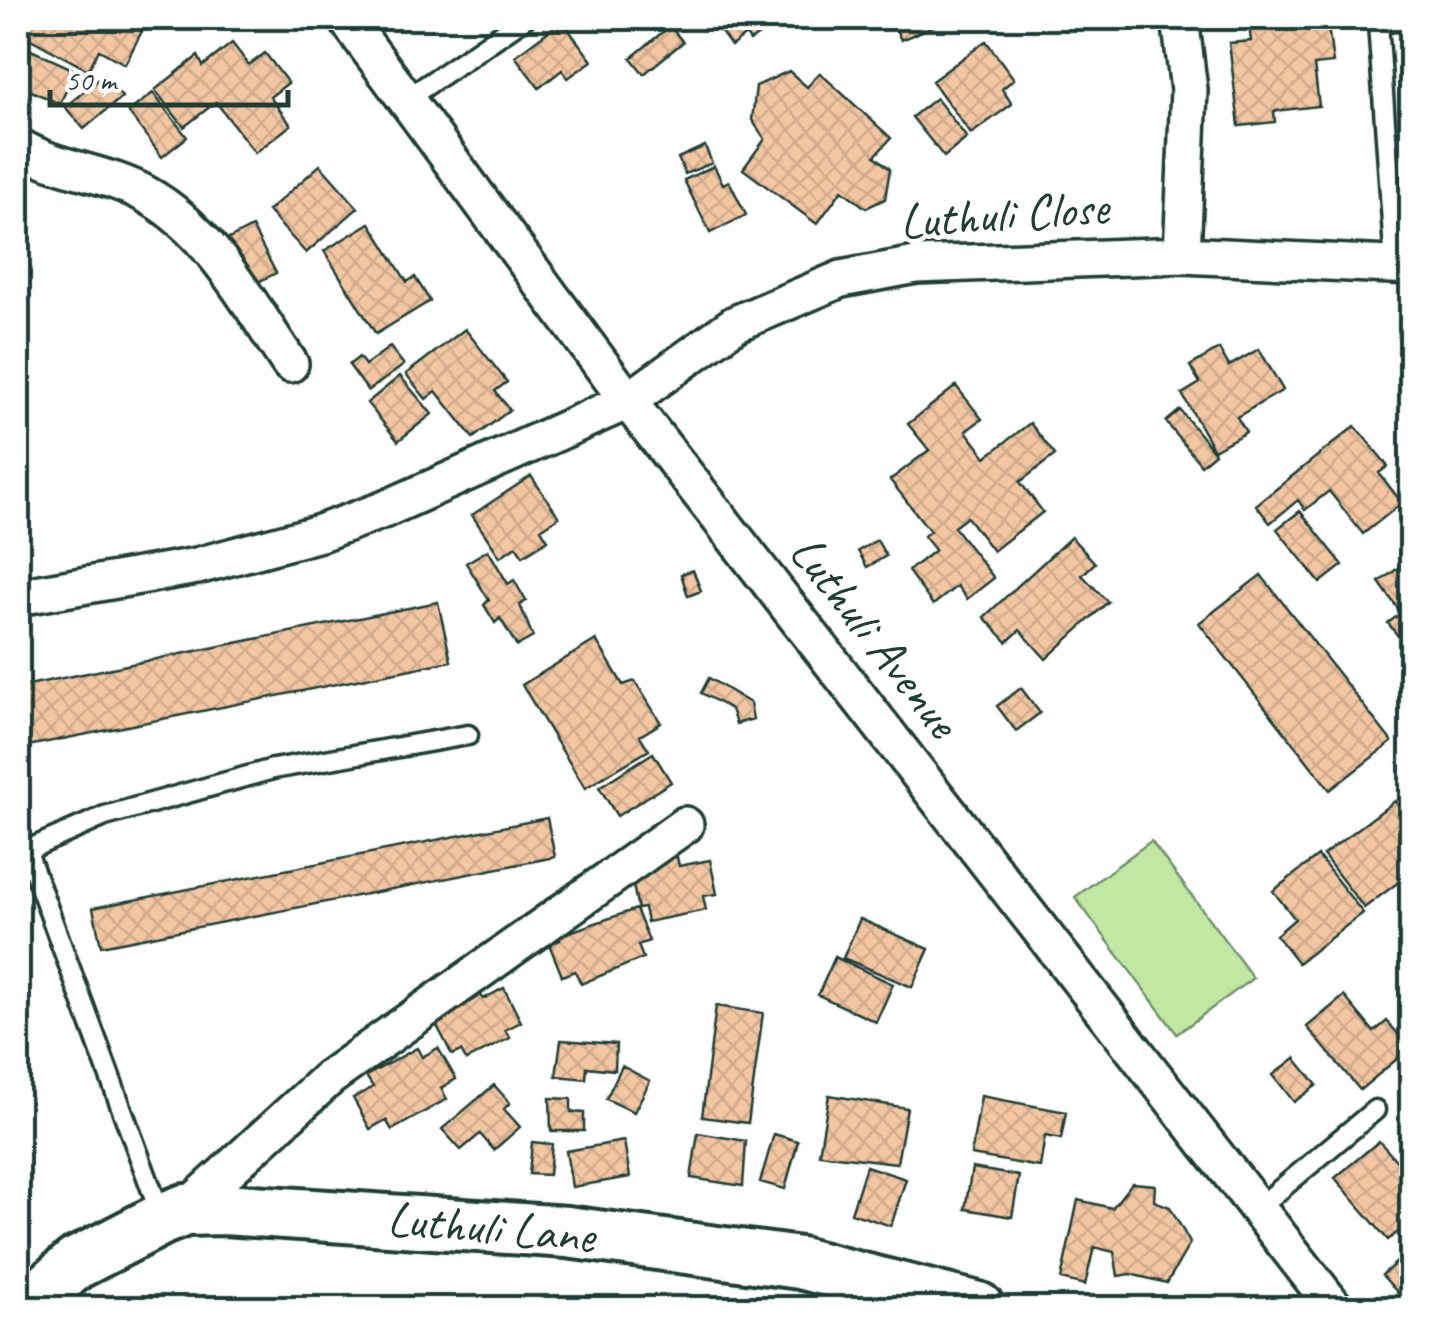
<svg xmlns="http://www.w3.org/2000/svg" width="1429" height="1326" font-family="Caveat,sans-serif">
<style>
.grass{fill:#c1e8a2;stroke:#70926b;stroke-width:2.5}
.building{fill:url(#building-cross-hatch);stroke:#1f3d34;stroke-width:2.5}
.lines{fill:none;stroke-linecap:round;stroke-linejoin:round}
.lane-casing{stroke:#1f3d34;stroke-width:25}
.street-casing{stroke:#1f3d34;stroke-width:42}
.secondary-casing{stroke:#1f3d34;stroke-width:58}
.lane{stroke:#fff;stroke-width:18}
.street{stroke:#fff;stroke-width:35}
.secondary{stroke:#fff;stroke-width:50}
.labels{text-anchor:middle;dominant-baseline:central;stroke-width:9;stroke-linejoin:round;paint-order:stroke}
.street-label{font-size:50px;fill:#1f3d34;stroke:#fff}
</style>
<defs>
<pattern id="building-cross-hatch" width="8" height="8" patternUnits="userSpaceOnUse" patternTransform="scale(2.5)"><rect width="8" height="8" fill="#f3c6a2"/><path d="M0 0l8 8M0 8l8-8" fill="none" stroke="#d0ab8c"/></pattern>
</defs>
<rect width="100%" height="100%" fill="#fff"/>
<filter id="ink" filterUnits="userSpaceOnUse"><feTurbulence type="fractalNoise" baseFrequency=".01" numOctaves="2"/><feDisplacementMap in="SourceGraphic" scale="20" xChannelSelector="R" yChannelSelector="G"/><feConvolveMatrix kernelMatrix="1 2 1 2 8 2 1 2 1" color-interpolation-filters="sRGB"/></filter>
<g filter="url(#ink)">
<path class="grass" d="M1151,841l102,137 -76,56 -102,-137z"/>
<path class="building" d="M18,18h100l24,13 -17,33 -26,-14 -11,20 -70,-38z
M700,18h70l-4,2 5,7 -21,14 -4,-6 -15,11 -18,-25 -7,5z
M891,18h58l1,1 -49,21z
M1327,18l6,45 -19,2 5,41 -45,5 1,11 -36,4 -10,-83 22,-2 -2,-15z
M562,21l30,40 -24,17 -6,-8 -23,18 -24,-32z
M670,26l13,16 -39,32 -13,-16z
M986,41l28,38 -12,10 10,15 -41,30 -39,-53z
M232,43l17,22 16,-12 23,30 -18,14 21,28 -36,28 -39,-51 -32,25 -29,-37 43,-34 5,10z
M18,44l57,26 -15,34 -42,-19z
M789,71l18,16 13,-14 71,65 -16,18 15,13 -5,30 -19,9 -24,-18 -25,34 -74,-55 22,-30 -13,-19 4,-34z
M104,75l18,22 -38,32 -19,-22z
M153,93l34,44 -25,20 -34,-45z
M936,98l31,40 -23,19 -32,-40z
M705,146l7,17 -27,11 -7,-16z
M320,165l38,43 -52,45 -38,-42z
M714,166l9,18 6,-3 17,34 -36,18 -26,-53z
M370,223l37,59 8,-5 15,24 -54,33 -52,-83z
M252,227l24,46 -26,13 -23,-46z
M465,329l42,53 -12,9 15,19 -37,28 -37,-47 -10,8 -20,-25z
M390,347l14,18 -36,26 -19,-26 10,-8 6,8z
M1219,349l10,17 30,-17 24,41 -46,27 9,15 -32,18 -32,-56 18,-11 -10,-17z
M400,376l32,38 -34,27 -31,-38z
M956,386l26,33 -16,12 20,26 44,-34 25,32 -35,27 23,30 -50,39 -26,-34 -13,10 40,51 -27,21 -10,-13 -24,19 -25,-34 27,-21 -11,-14 6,-5 -40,-51 39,-30 -21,-26z
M1180,410l35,43 -14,12 -35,-43z
M1355,426l33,40 -9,7 23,30 -39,31 -34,-43 -24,19 -7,-10 -28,23 -14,-18z
M531,476l28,41 -18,12 7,11 -25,16 -7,-10 -16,11 -28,-42z
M1300,511l43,54 -23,18 -43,-54z
M1071,537l24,26 -13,12 26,27 -62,57 -26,-29 -13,12 -23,-25z
M877,540l9,16 -19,11 -9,-16z
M488,550l20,34 6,-4 12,21 -6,4 13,32 -16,9 -17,-28 -5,5 -11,-18 5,-5 -23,-37z
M1412,558v96l-24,-31 13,-10 -22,-31z
M693,570l8,21 -13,5 -7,-22z
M1261,575l131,167 -62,48 -131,-167z
M438,602l13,59 -433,87v-61z
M596,640l27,45 12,-4 26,42 -21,13 9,14 -64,38 -63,-103z
M709,678l41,25 3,16 -17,5 -5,-15 -30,-16z
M1021,688l19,25 -24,18 -19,-25z
M653,753l18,29 -54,34 -18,-29z
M1395,801l17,22v49l-48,36 -41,-53z
M547,818l8,39 -454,89 -8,-38z
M1318,856l45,57 -65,50 -22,-28 19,-16 -22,-28z
M677,857l2,9 31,-6 7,34 -14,2 3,14 -59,12 -3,-14 -6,1 -7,-33 6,-11z
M636,909l13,32 -11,4 5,13 -62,26 -6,-13 -13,5 -13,-32 11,-4 -2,-4z
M860,919l69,30 -17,38 -69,-29z
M835,957l58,27 -17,38 -58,-27z
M504,988l17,34 -16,8 5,8 -44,22 -5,-9 -9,4 -21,-41 48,-24 4,9z
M1344,996l30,36 13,-11 23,27 -50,42 -53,-63z
M716,1006l47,7 -15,110 -46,-6z
M561,1040l55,4 -1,26 -28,-3 -1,12 -30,-3z
M417,1048l5,9 16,-9 18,31 -15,9 6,11 -55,31 -6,-10 -16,9 -17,-31 20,-11 -7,-11z
M1295,1058l22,27 -23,17 -21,-27z
M622,1066l28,15 -16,31 -28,-13z
M494,1085l16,18 -6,6 16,18 -26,23 -14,-16 -19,16 -19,-21z
M829,1095l78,13 -10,55 -78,-9z
M981,1096l85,16 -5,27 -16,-3 -5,31 -69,-12z
M550,1098l21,1v13l13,1v18h-33z
M698,1133l48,8 -3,45 -52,-8z
M774,1134l24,7 -13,48 -25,-7z
M624,1141l6,36 -58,10 -6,-36z
M1379,1141l29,33 4,-4v51l-24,19 -53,-62z
M532,1142l20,2 -3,31 -20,-1z
M866,1166l40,13 -15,47 -40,-13z
M972,1168l47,8 -7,41 -47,-8z
M1132,1183l23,2 -1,16 16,6 20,36 -23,40 -37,-9 -12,2 -4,-24 -20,-5 -9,38 -24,-6 17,-79 34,8z
M1408,1252l4,29 -14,12 -16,-18z"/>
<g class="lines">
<defs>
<path id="lane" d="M408,98l117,-80
M1395,265l-17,-242 34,-4
M26,849l136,369
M18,854l87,-38 168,-47 195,-34
M1257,1209l118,-99"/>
<path id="street" d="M346,18l282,383 707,907
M18,146c38,24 89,26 129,49 64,36 103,110 143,169
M1182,255l230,11
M18,597l179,-31 123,-33 63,-23 245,-109 107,-77 106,-45 75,-14 266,-10 7,-165 -9,-72
M185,1210l144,-132 356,-253"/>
<path id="secondary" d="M26,1308l49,-44 87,-45 23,-9 39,-1 343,23 233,31 178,45"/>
</defs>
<use href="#lane" class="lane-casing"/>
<use href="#street" class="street-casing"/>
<use href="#secondary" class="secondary-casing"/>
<use href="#lane" class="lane"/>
<use href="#street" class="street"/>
<use href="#secondary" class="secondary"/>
</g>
</g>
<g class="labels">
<g class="street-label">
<text transform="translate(1004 214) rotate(-4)">Luthuli Close</text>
<text transform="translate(875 636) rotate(52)">Luthuli Avenue</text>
<text transform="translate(491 1227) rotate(5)">Luthuli Lane</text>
</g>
</g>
<rect width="1429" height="1326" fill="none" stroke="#fff" stroke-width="60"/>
<rect x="30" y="30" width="1369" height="1266" fill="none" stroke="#1f3d34" stroke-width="4" filter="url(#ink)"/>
<path d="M50 90v15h238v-15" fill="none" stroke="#1f3d34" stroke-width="5"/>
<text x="65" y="90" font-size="30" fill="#1f3d34" stroke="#ffffff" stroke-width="8" paint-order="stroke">50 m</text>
</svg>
